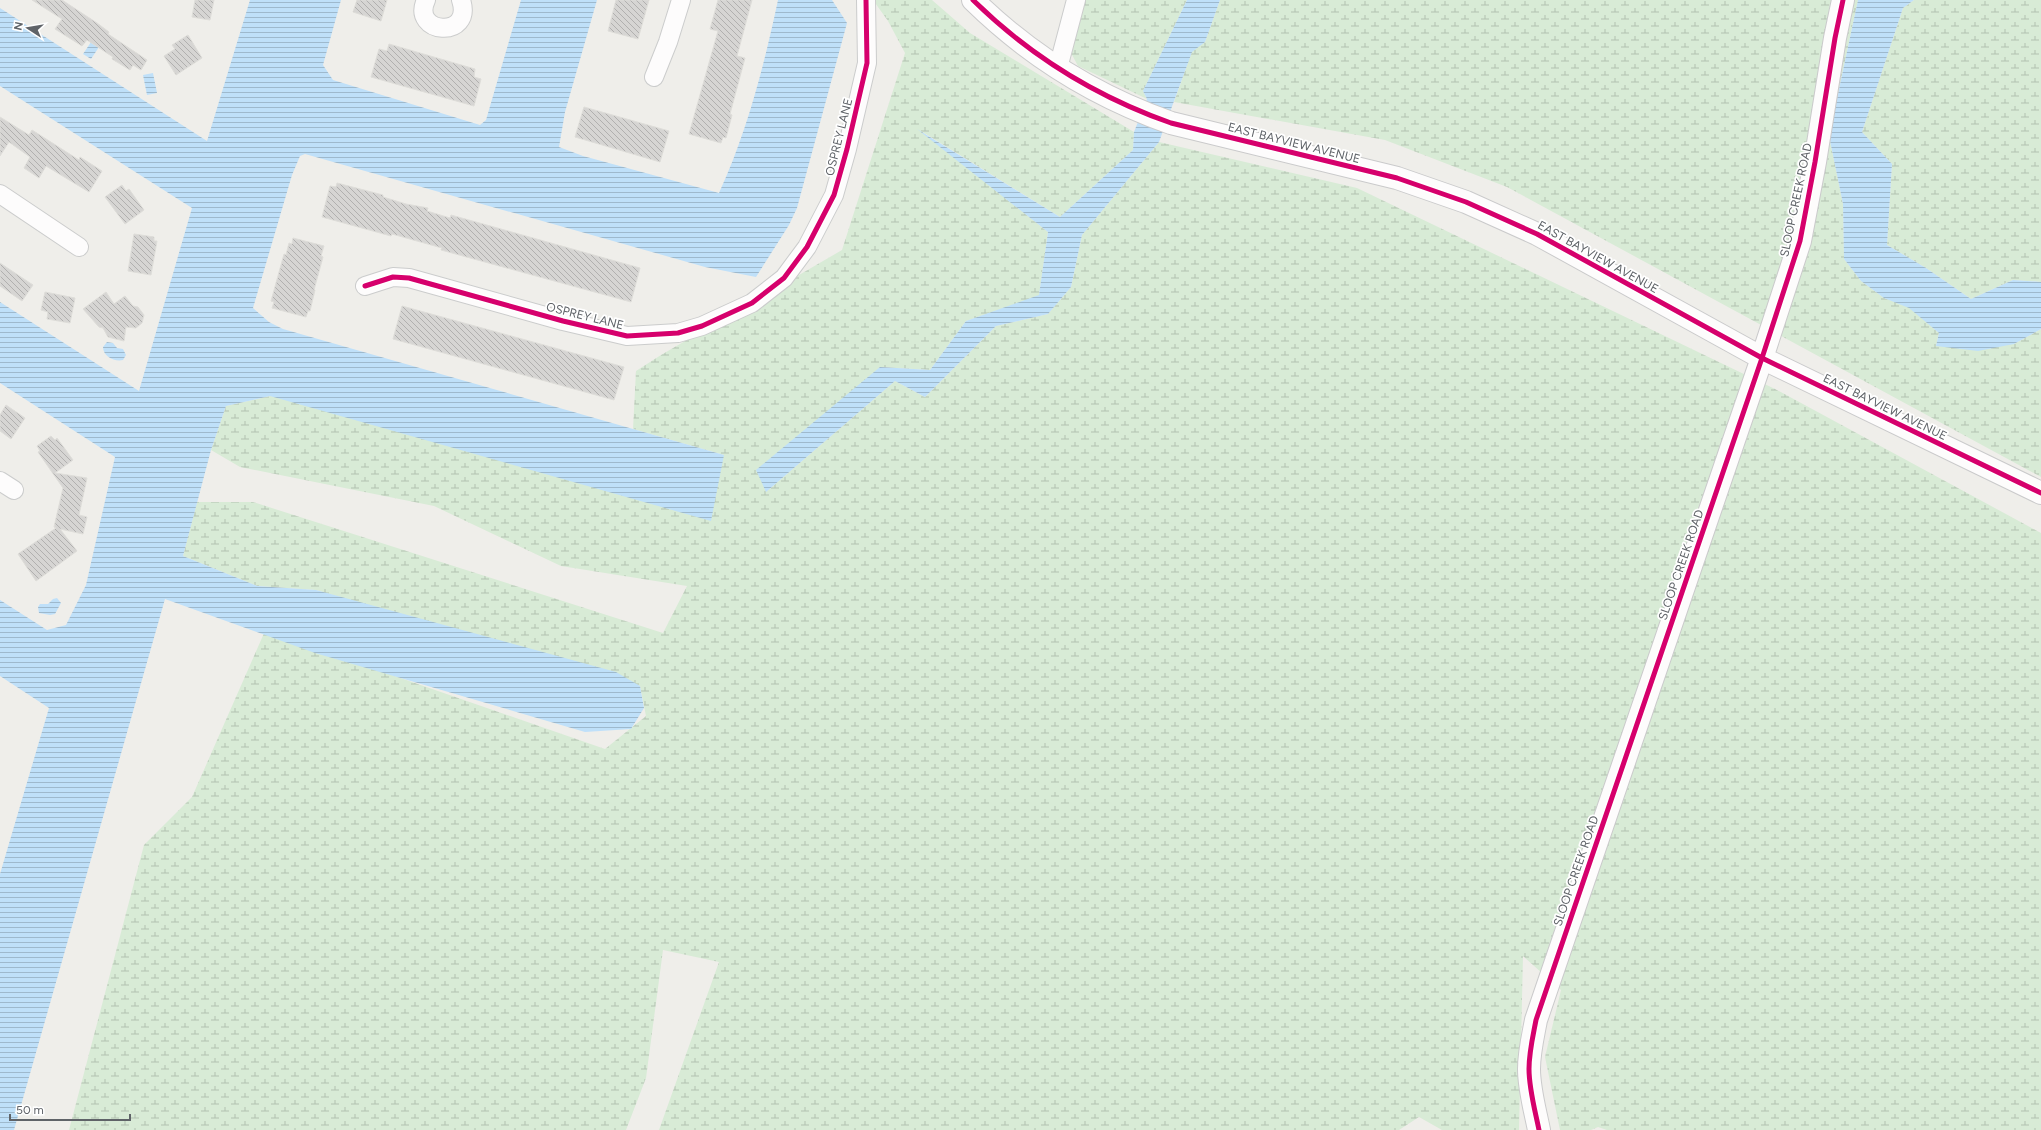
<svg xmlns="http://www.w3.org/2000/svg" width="2041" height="1130" font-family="Figtree,sans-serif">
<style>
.wetland{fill:url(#wetland-marsh)}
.water{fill:url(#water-rules)}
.building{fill:url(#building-back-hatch);stroke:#deddd9}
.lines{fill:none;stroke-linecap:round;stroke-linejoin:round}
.street-casing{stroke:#cbcccc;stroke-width:20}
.secondary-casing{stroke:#cacacb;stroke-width:24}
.street{stroke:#fdfcfc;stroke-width:18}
.secondary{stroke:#fdfcfc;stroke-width:22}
.cycleway-casing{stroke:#fff;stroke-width:8}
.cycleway{stroke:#d6006c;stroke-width:5}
.labels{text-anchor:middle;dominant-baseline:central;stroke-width:3.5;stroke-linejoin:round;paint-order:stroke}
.street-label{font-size:12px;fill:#5f6368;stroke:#fff}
</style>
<defs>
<pattern id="wetland-marsh" width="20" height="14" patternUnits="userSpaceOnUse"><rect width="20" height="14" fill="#d8ebd6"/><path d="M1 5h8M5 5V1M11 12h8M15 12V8" fill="none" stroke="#b2c2b1"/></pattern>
<pattern id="water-rules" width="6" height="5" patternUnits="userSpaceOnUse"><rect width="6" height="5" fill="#bfe0f9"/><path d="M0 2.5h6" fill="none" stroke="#9eb9cd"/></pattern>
<pattern id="building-back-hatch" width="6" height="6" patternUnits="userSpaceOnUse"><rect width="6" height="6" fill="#d6d5d3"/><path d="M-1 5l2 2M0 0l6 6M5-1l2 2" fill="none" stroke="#b1b0af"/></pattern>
</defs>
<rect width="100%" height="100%" fill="#efeeea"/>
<path class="wetland" d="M873,0h59l38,33 164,99 -1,18 -73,67 -139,-86 127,101 -9,64 -73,25 -36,49 -50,-3 -114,125 129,-111 30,16 71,-71 52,-12 23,-27 11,-52 77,-93 198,46 418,201 266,144v597h-434l-9,-3 -7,3h-31l-15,-73 16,-67 -38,-34 -4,174h-77l-23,-13 -20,13h-740l60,-168 -56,-12 -17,128 -20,52h-557l75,-285 48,-48 73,-166 340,118 41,-33 -6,-30 -324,-96 -59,-4 -74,-30 14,-54h56l410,131 24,-47 -126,-20 -127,-60 -194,-39 -29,-17 15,-44 44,-10 454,59 -91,-26 3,-58 25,-16 181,-105 63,-197 -17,-32z
M1084,0h103l-44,91 4,8 -69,-33 -8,-15z
M1220,0h638l-29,136 14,68 1,55 17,22 23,17 25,9 30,26 -3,13 78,-2 27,-15v148l-534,-290 -122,-47 -211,-38 18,-51 13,-9z
M1914,0h127v282l-28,-2 -42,19 -45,-31 -39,-23 5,-81 -30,-32 41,-124z"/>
<path class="water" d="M250,0h91l-18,65 10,15 147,45 6,-5 35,-120h76l-32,112 -6,35 24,9 136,37c28,-61 45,-127 59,-193h54l15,23 -50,185 -8,17 -33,52 -51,-10 -400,-113 -5,2 -8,19 -39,133 16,14 14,7 441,126 -13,66 -441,-125 -44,10 -15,44 -28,106 74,30 59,4 300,82 24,14 4,22 -13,21 -46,3 -270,-79 -150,-54 -151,531h-14v-256l49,-166 -49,-32v-76l47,30 19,-5 20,-40 29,-128 -115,-74v-81l139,89 53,-183 -192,-122v-78l207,133z
M1187,0h33l-15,42 -13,10 -33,90 -77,93 -11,52 -23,27 -52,12 -71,71 -30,-16 -129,111 -10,-22 124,-103 50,3 36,-49 73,-26 9,-63 -131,-103 143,88 73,-67 1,-18 13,-33 -4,-8z
M1858,0h56l-11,8 -41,124 30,32 -5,81 39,23 45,31 42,-19 28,2v47l-27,15 -36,7 -42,-5 3,-13 -30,-25 -25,-10 -23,-17 -17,-22 -1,-55 -14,-68z
M95,36l8,5 -12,18 -8,-5z
M153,73l4,20 -10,2 -4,-20z
M107,342l6,1 4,5 6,1 3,6 -3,5c-9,2 -20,-4 -20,-13z
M57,598l4,5 -6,11 -5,1 -11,-2 -1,-6 2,-3h8l5,-5z"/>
<path class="building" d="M32,0h30l35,23 12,9 -1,2 39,26 -6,10 -8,-5 -3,5 -18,-11 1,-2 -26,-17 -5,6 -27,-17 7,-10z
M195,0h19l-4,20 -18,-3z
M357,0h30l-6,21 -28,-9z
M616,0h33l-11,39 -30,-8z
M718,0h34l-15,56 8,2 -15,56 2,1 -6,23 -3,-1 -2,6 -32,-9 29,-103 -8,-2z
M188,35l14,23 -26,17 -12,-19 11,-7 -3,-4z
M389,44l86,25 -1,8 7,2 -7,27 -103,-29 8,-28 8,2z
M584,107l85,24 -9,31 -85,-25z
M0,117l29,18 3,-5 47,30 1,-3 22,14 -13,21 -43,-26 -7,12 -15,-10 6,-11 -21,-15 -9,14z
M337,183l46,12v2l23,7 22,4 -1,3 23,7 1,-3 189,53 -9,34 -190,-52 1,-2 -50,-14 -1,2 -69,-19 8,-31 6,1z
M122,185l4,6 3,-2 15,21 -19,14 -20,-27z
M134,234l20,3v4h3l-6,34 -23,-4z
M293,238l31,8 -3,10 2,1 -9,33h1l-5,21h-2l-2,6 -34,-9 2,-6 -3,-1 13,-47 2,1 3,-12 3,1z
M0,263l33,22 -11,16 -22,-15z
M45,292l30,6 -5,25 -23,-4 1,-7 -7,-2z
M106,292l8,12 11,-8 8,10 5,1 6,8 -2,8 -6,5 -10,-1 -2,14 -16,-4 -5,-9 -4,-1 -16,-18z
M402,306l222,61 -10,33 -221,-61z
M6,405l19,13 -14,21 -11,-8v-16z
M51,436l4,4 2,-2 16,22 -18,13 32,5 -8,37 8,2 -4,17 -23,-5 17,22 -41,30 -18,-27 38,-26 -2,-1 9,-39 -25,-36 2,-1 -3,-5z"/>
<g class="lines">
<defs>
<path id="street" d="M426,0c-16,34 48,40 35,0
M1058,68l18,-68
M654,77l14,-35 13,-42
M0,194l79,53
M365,286l28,-9 16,1 154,43 64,15 51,-3 24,-7 50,-23 32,-25 23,-31 27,-52 13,-46 20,-86 -1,-63
M0,481l14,9"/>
<path id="secondary" d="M973,0c56,55 124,97 198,123l226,55 69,24 71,32 225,124 279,135
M1539,1130c-4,-20 -10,-41 -10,-61 0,-17 4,-33 7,-49l226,-662 38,-117 15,-79 20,-124 8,-38"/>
</defs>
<use href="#street" class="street-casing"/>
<use href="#secondary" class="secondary-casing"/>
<use href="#street" class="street"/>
<use href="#secondary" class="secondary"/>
<defs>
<path id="cycleway" d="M973,0c56,55 124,97 198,123l226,55 69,24 71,32 225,124 279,135
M365,286l28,-9 16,1 154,43 64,15 51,-3 24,-7 50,-23 32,-25 23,-31 27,-52 13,-46 20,-86 -1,-63
M1539,1130c-4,-20 -10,-41 -10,-61 0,-17 4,-33 7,-49l226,-662 38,-117 15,-79 20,-124 8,-38"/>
</defs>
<use href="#cycleway" class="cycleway-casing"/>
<use href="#cycleway" class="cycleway"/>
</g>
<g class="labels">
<g class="street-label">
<text transform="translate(839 137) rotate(-76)">OSPREY LANE</text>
<text transform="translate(1294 143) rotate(14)">EAST BAYVIEW AVENUE</text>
<text transform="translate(1796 200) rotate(-78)">SLOOP CREEK ROAD</text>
<text transform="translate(1598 257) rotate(29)">EAST BAYVIEW AVENUE</text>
<text transform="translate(585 316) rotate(14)">OSPREY LANE</text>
<text transform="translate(1885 407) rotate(26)">EAST BAYVIEW AVENUE</text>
<text transform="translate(1681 565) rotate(-71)">SLOOP CREEK ROAD</text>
<text transform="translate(1576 871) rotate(-71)">SLOOP CREEK ROAD</text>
</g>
</g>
<g transform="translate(28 28) rotate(282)" stroke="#ffffff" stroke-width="3" paint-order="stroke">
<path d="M0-3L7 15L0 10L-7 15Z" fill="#5f6368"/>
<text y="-6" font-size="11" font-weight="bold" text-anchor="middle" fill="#5f6368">N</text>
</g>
<path d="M10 1114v6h120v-6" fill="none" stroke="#5f6368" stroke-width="2"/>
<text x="16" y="1114" font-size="12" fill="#5f6368" stroke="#ffffff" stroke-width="3" paint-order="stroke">50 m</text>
</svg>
